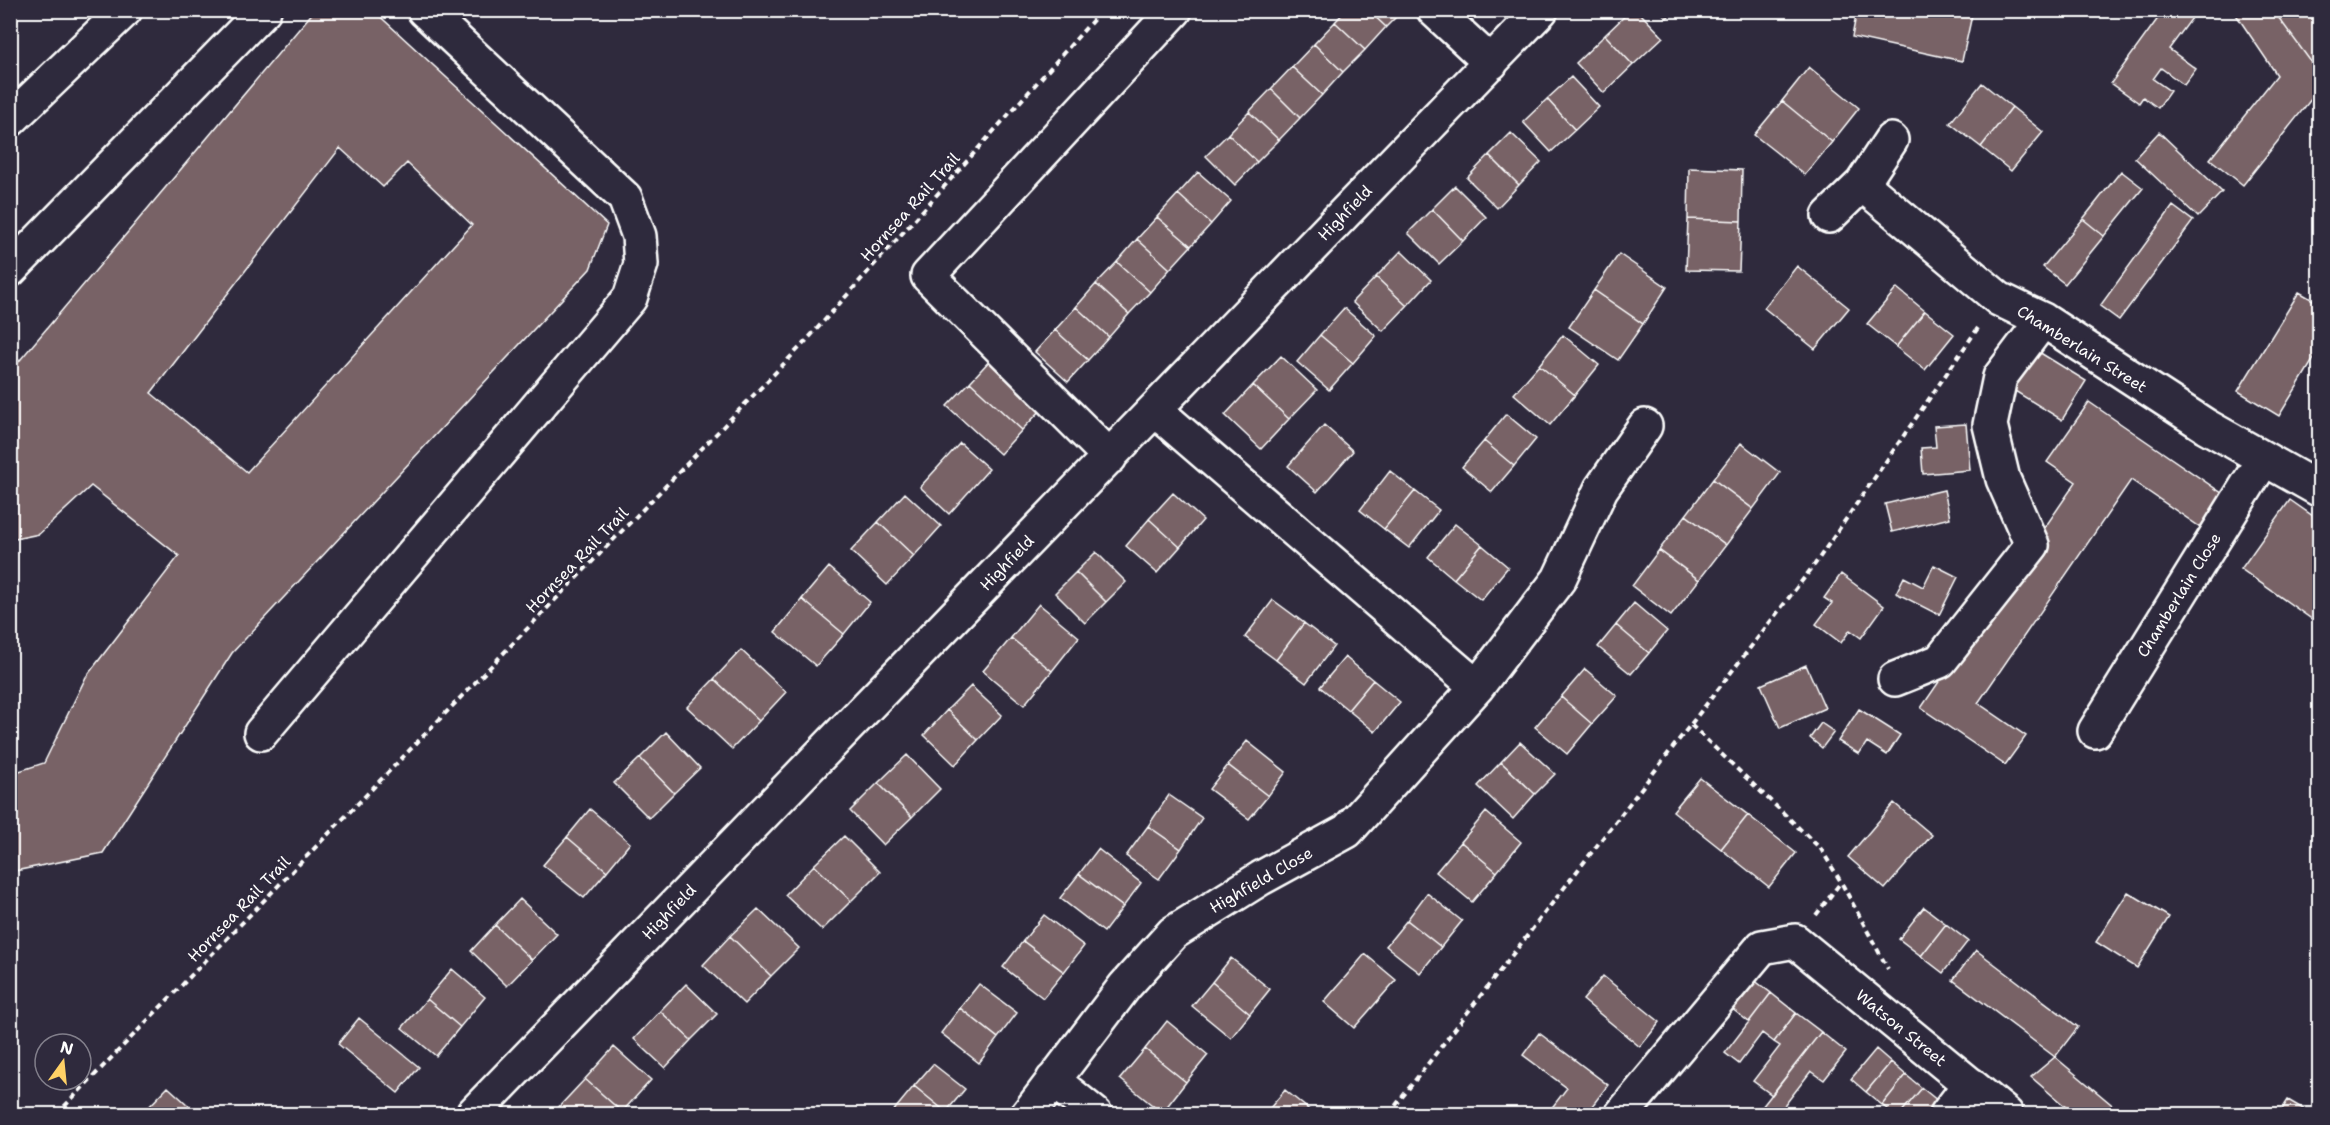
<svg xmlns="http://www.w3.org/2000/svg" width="2330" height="1125" font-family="'Shantell Sans',sans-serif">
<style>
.building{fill:#786266;stroke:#fff;stroke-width:1.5;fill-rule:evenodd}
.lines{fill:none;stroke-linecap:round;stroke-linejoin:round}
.minor-casing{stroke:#fff;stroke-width:38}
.major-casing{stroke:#fff;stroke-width:38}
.path{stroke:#fff;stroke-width:4;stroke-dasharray:6 4.5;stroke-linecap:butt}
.minor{stroke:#2f2a3d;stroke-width:33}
.major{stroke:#2f2a3d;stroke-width:33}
.labels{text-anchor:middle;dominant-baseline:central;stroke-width:6;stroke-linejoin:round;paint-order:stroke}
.street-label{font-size:16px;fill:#fff;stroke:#2f2a3d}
</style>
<rect width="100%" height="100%" fill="#2f2a3d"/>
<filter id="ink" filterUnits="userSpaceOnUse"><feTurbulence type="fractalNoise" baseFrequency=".0167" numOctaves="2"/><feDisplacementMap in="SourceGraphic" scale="12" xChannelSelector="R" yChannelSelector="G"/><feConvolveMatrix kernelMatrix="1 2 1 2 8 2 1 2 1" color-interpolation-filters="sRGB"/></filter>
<g filter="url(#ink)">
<path class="building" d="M315,10h58l234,215 -17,44 -358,384 -129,200 -93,19v-98l34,-11 42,-86 93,-121 -88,-70 -52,48 -29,6v-168zM340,148l43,39 24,-24 65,62 -225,247 -96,-79z
M1346,10h22l18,17 -21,23 -30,-28z
M1368,10h35l-17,17z
M1631,10h6l26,27 -30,28 -28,-30z
M1659,10h15l-7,8z
M1857,10h92l23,5 -10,46 -110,-24z
M2164,10h26l5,4 -26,35 27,20 -12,16 -23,-17 -8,11 17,12 -12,17 -15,-11 -4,6 -28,-20z
M2238,10h35l47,64v14l-77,97 -33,-26 67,-84 -42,-62z
M2273,10h47v64z
M1335,22l30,28 -22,22 -29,-28z
M1605,35l28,30 -29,28 -28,-30z
M1314,44l29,28 -21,23 -30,-28z
M1292,67l30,28 -22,23 -29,-29z
M1809,67l50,41 -27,34 -50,-41z
M1571,77l28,30 -24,23 -28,-31z
M1982,83l30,24 -31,40 -31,-24z
M1271,89l29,29 -21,22 -30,-28z
M1547,99l28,31 -24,22 -28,-30z
M1782,101l50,41 -27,33 -51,-40z
M2012,107l31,25 -32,39 -30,-24z
M1249,112l30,28 -22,22 -29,-28z
M2159,132l63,60 -24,25 -63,-59z
M1511,133l30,29 -22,23 -30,-30z
M1228,134l29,28 -22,23 -29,-29z
M1489,155l30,30 -22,23 -30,-30z
M1689,168l53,2 -1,51 -53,-2z
M2121,171l22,17 -39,48 -21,-17z
M1198,172l33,29 -20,23 -33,-30z
M1455,186l31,31 -23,24 -31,-32z
M1178,194l33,30 -20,22 -34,-29z
M2173,206l20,15 -74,99 -19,-14z
M1432,209l31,32 -24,23 -31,-31z
M1157,217l34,29 -21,23 -33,-30z
M1688,219l53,2 -2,50 -53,-1z
M2083,219l21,17 -39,48 -22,-17z
M1137,239l33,30 -20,23 -33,-30z
M1401,251l30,29 -24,26 -31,-29z
M1619,254l48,33 -24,37 -49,-34z
M1117,262l33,30 -21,22 -33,-30z
M1797,266l52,42 -34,41 -51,-41z
M1376,277l31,29 -24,25 -31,-29z
M1096,284l33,30 -20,23 -33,-30z
M1897,288l28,23 -29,36 -29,-23z
M1594,290l49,34 -25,36 -49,-33z
M2299,292l21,12v50l-2,-2 -39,64 -41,-25z
M1076,307l33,30 -21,23 -33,-30z
M1344,308l32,28 -23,27 -33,-28z
M1925,311l29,23 -29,36 -29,-23z
M1055,330l33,30 -20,22 -33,-30z
M1320,335l33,28 -24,27 -32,-28z
M1563,335l36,30 -24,30 -36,-30z
M2034,349l52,32 -24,39 -52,-32z
M1281,356l36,34 -28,29 -36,-34z
M992,358l52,49 -22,23 -52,-48z
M1539,365l36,30 -25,30 -36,-31z
M970,382l52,48 -22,24 -53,-48z
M1253,385l36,34 -28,30 -36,-34z
M2089,402l137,94 -23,33 -72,-49 -153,223 48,33 -21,29 -84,-57 155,-226 -29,-20z
M1506,414l30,25 -22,27 -30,-25z
M1966,424l4,46 -47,4 -2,-26 15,-1 -2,-21z
M1324,425l29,26 -36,41 -29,-26z
M1484,441l30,25 -22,26 -30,-25z
M960,443l29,26 -40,45 -29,-27z
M1741,443l39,30 -27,36 -40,-30z
M1390,471l25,20 -31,38 -24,-19z
M1713,479l40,30 -27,36 -40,-30z
M1944,490l6,28 -58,14 -7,-28z
M1415,491l24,19 -30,38 -25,-19z
M905,493l36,33 -27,30 -36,-34z
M1173,493l30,27 -23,27 -31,-28z
M2290,500l30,21v104l-79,-56z
M1686,515l40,30 -27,35 -40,-30z
M1149,519l31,28 -23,26 -31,-27z
M878,522l36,34 -27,29 -36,-34z
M1455,524l27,21 -28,34 -26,-22z
M1482,545l26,22 -27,33 -27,-21z
M1659,550l40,30 -28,36 -39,-30z
M1096,552l30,30 -20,20 -30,-30z
M1934,565l24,12 -19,38 -43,-22 8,-16 19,10z
M829,567l41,35 -26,32 -42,-35z
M1076,572l30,30 -21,21 -30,-30z
M1841,574l43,32 -23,32 -11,-8 -9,13 -25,-19 16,-21 -8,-5z
M802,599l42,35 -28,32 -41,-34z
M1273,600l31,23 -28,37 -31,-23z
M1634,603l33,28 -18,22 -33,-28z
M1039,604l40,33 -27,34 -41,-33z
M1304,623l30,23 -28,37 -30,-23z
M1616,625l33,28 -18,21 -33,-27z
M1011,638l41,33 -28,34 -41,-34z
M741,650l45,42 -27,29 -45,-42z
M1345,657l28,23 -25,30 -28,-23z
M1806,665l19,43 -45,20 -19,-43z
M1585,669l32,27 -25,28 -31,-27z
M714,679l45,42 -27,28 -45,-42z
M1373,680l27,22 -25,30 -27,-22z
M971,686l31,29 -24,25 -31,-30z
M1561,697l31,27 -25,30 -32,-27z
M1859,709l41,26 -13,20 -20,-13 -8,12 -21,-13z
M947,710l31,30 -23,25 -31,-30z
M1821,723l13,9 -12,16 -12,-10z
M666,732l34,36 -26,25 -34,-35z
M1247,741l39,31 -18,24 -40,-31z
M1520,742l35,32 -20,20 -34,-32z
M907,755l33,34 -28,28 -34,-34z
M640,758l34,35 -25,25 -35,-35z
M1501,762l34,32 -22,25 -35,-33z
M1228,765l40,31 -19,23 -40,-30z
M1700,778l48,37 -27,34 -48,-38z
M878,783l34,34 -29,28 -33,-34z
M1169,795l33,23 -21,31 -33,-23z
M1894,803l38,32 -47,54 -37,-32z
M590,809l40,34 -23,28 -40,-34z
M1486,812l35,30 -24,30 -36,-30z
M1748,815l48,38 -27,34 -48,-38z
M1148,826l33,23 -22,30 -33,-23z
M844,836l36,36 -29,29 -37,-36z
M567,837l40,34 -23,27 -41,-33z
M1461,842l36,30 -25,30 -36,-30z
M1098,849l43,34 -18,24 -44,-33z
M814,865l37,36 -29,29 -37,-35z
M1079,874l44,33 -19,25 -44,-34z
M2128,892l41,25 -32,51 -41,-26z
M1427,893l35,28 -21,26 -34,-27z
M520,899l37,35 -25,26 -37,-35z
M1924,907l22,17 -25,32 -22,-17z
M758,909l41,39 -28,28 -41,-40z
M1044,915l40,31 -20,26 -41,-31z
M1407,920l34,27 -21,26 -34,-27z
M1946,924l22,17 -25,32 -22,-17z
M495,925l37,35 -25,26 -36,-35z
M730,936l41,40 -27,28 -41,-39z
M1023,941l41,31 -21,26 -40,-31z
M1976,950l102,77 -23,30 -102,-77z
M1365,954l31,26 -42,48 -30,-26z
M1231,958l39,31 -20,25 -38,-32z
M452,969l33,28 -25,30 -33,-28z
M1603,976l57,46 -20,25 -57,-47z
M1750,977l21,16 -22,29 -22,-17z
M1212,982l38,32 -19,24 -39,-32z
M686,984l31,30 -26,26 -31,-29z
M979,984l38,29 -19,25 -38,-30z
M1771,993l25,20 -22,29 -12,-9 -23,31 -14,-11z
M427,999l33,28 -24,29 -34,-28z
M960,1008l38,30 -19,25 -38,-30z
M660,1011l31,29 -26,28 -31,-29z
M1796,1013l25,19 -49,63 -19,-14 27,-35 -6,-4z
M359,1018l60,49 -21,26 -60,-49z
M1167,1021l41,34 -22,27 -41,-33z
M1821,1032l25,20 -22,28 -13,-9 -33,43h-17l-3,-2z
M1539,1033l69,52 -22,29h-39l20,-26 -44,-33z
M614,1047l37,33 -29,32 -37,-33z
M1145,1049l41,33 -24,31 -42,-34z
M1876,1049l15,13 -25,30 -15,-13z
M2055,1057l68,57h-49l-43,-37z
M1891,1062l15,13 -24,30 -16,-13z
M933,1064l32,25 -19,23 -32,-26z
M1906,1075l16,13 -22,26h-7l-11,-9z
M585,1079l37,33 -2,2h-59l-5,-4z
M914,1086l32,26 -2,2h-53z
M168,1087l30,27h-56z
M1922,1088l16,13 -11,13h-27z
M1285,1090l28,23 -2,1h-46z
M2288,1100l24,14h-33z"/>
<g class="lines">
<defs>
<path id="minor" d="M1434,10l57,53
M1891,140l-29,44 137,115 44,21 163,106 114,64
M1829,216l33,-32
M10,270l254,-260
M1155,410l322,277
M1110,457l-182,-181 247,-266
M1895,679l45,-18 92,-116 -29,-66 -13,-54 10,-48 43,-57
M2095,731l168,-271
M261,733l369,-435 11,-34 -2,-28 -14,-38 -201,-188
M1053,1080l42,34
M473,1114l1068,-1104
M1028,1114l97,-128 48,-53 88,-55 86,-47 130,-144 82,-108 42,-90 44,-63
M1622,1114l140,-167 33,-6 211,173
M1947,1114l23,-30"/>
<path id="major" d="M10,120l115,-110"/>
</defs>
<use href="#minor" class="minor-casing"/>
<use href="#major" class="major-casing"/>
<path class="path" d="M10,20l11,-10
M1691,725l130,124 20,33 47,87
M1816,915l25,-33
M57,1114l749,-773 296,-331
M1389,1114l426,-550 163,-236"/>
<use href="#minor" class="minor"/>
<use href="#major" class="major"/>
</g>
</g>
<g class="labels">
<g class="street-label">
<text transform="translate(910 207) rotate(-48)">Hornsea Rail Trail</text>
<text transform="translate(1345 213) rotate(-46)">Highfield</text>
<text transform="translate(2082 349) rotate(32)">Chamberlain Street</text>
<text transform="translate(577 560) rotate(-46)">Hornsea Rail Trail</text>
<text transform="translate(1007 563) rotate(-46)">Highfield</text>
<text transform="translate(2179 595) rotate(-58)">Chamberlain Close</text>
<text transform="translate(1261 880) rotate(-30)">Highfield Close</text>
<text transform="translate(239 909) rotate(-46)">Hornsea Rail Trail</text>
<text transform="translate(669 912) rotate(-46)">Highfield</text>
<text transform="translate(1901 1028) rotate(39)">Watson Street</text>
</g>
</g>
<rect width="2330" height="1125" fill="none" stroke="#2f2a3d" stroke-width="36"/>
<rect x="18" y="18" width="2294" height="1089" fill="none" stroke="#fff" stroke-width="2" filter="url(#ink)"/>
<g transform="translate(63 1062) rotate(15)"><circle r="28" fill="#2f2a3d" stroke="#827f8b" stroke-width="1.5"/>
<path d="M0-4.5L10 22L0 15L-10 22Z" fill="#ffd166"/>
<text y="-9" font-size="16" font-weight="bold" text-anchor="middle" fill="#ffffff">N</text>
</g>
</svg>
